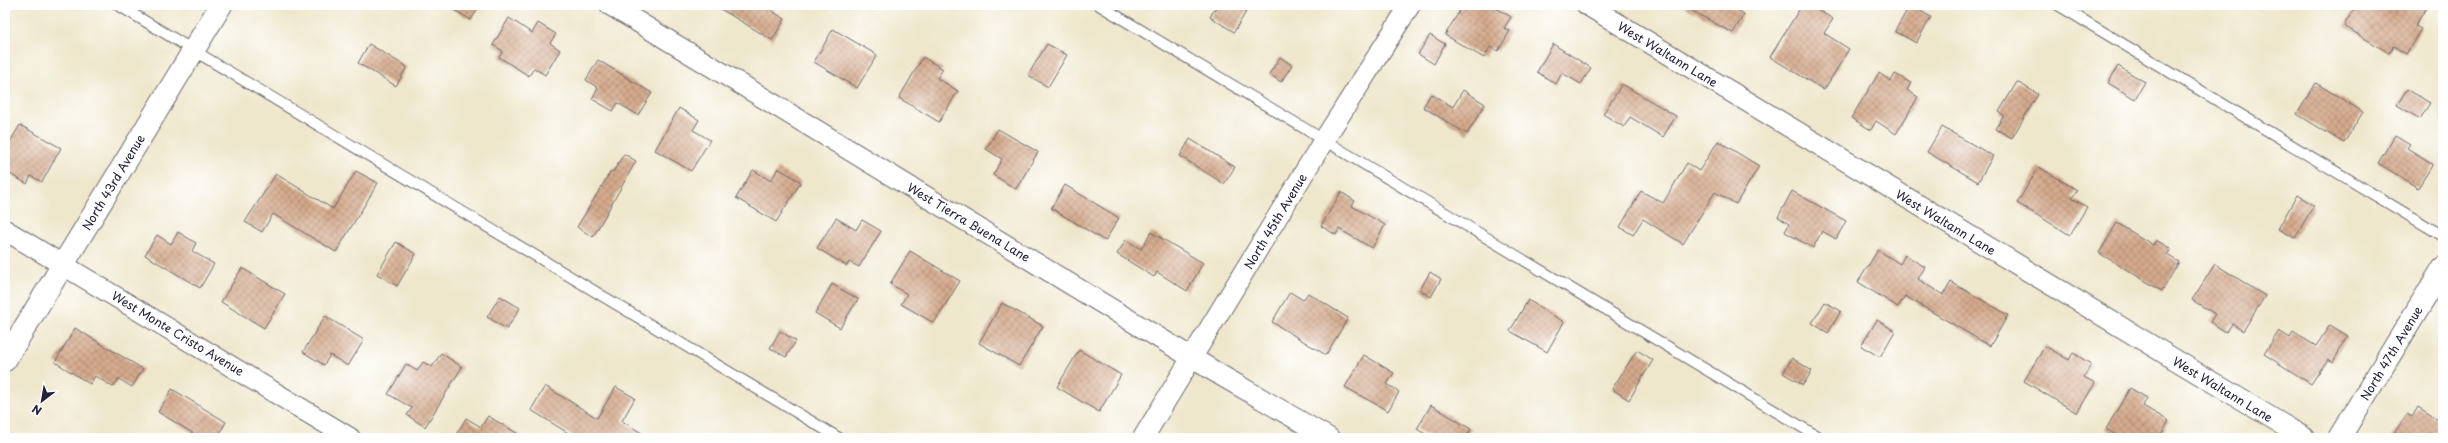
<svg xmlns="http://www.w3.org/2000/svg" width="2448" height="443" font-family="'Playpen Sans',sans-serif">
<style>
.building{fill:url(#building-cross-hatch)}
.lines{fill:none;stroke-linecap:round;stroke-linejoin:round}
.lane-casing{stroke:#6a676e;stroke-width:12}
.street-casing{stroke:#6a676e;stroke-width:22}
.secondary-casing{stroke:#6a676e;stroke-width:24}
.lane{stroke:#fff;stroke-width:10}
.street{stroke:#fff;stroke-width:20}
.secondary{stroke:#fff;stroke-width:22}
.labels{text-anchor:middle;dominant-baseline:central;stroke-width:4;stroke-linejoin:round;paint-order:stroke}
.street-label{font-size:12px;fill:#22223b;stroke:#fff}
</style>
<defs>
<pattern id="building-cross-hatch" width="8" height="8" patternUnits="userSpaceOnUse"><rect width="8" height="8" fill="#d5aa8c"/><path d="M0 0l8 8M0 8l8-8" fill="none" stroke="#ac8a74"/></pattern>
</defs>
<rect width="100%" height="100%" fill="#fff"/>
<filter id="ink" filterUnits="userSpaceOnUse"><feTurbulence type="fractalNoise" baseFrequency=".025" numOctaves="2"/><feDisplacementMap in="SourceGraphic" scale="8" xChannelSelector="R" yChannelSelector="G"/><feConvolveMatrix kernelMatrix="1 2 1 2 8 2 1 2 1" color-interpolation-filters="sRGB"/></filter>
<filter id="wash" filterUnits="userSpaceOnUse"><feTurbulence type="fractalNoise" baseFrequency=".012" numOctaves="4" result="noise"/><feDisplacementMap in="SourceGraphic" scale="16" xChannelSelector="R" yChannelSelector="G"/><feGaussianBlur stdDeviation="0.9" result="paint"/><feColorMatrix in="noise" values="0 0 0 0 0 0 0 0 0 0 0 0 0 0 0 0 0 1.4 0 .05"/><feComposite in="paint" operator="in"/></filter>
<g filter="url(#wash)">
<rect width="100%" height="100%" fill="#efe7cc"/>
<g id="blocks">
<path class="building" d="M446,5h34l-9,15z
M714,5h62l-4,6 13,8 -13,21z
M1217,5h33l-16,27 -24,-15z
M1463,5h28l20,12 -7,11 6,3 -12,20 -8,-4 -6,11 -39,-23z
M1681,5h48l15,9 -11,19z
M1802,5h8l23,14 -9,14 25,16 -25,41 -54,-33z
M1910,5l21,12 -15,26 -21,-12z
M2356,5h72l-13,21 6,3 -15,25 -13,-8 -4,7 -45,-27z
M509,18l23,15 6,-10 18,11 -6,9 10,7 -15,25 -11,-7 -5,8 -30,-19 4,-6 -10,-6z
M833,29l44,26 -20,33 -43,-26z
M1430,35l15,9 -11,20 -16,-10z
M369,44l38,23 -11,19 -38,-23z
M1047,44l20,11 -19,32 -20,-12z
M1553,44l38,24 -10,16 -19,-11 -6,11 -19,-12z
M923,57l20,12 -6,9 21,13 -19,31 -40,-24z
M1280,57l12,8 -11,17 -12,-8z
M598,60l54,33 -14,22 -20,-12 -5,8 -21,-12 6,-11 -12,-8z
M2118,66l27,16 -10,17 -27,-16z
M1879,73l12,8 4,-7 16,9 -4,7 11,7 -22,37 -20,-13 -5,9 -20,-12z
M2017,82l21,12 -26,44 -16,-9 8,-14 -5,-3z
M2316,83l47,29 -19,31 -47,-29z
M1622,84l54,32 -13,21 -33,-20 -6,10 -21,-13z
M2407,89l23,14 -10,16 -23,-14z
M1463,90l22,14 -18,30 -44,-27 8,-13 22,13z
M679,108l20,12 -6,10 17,10 -19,31 -36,-21z
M20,125l41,23 -19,34 -11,-6 -4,8 -22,-13v-21z
M1942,127l51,29 -15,26 -51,-30z
M998,129l40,23 -22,37 -23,-14 9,-16 -16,-10z
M2395,135l15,9 -3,4 26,16 -15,24 -40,-25z
M1190,139l45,28 -11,17 -44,-28z
M1718,141l41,25 -23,38 -21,-12 -32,52 -40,-25 -10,16 -13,-8 21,-36 22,12 24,-40 12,8z
M624,154l12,7 -43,76 -16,-10 34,-56 2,1z
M2039,167l38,23 -5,8 15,9 -17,28 -53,-32z
M778,168l23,14 -25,40 -40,-24 17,-28 18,11z
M356,171l22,12 -42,69 -63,-38 -11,18 -17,-10 31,-48 57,35z
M1065,185l54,33 -14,23 -54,-33z
M1792,191l54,30 -10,18 -14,-8 -9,17 -28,-16 4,-8 -11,-7z
M1341,192l14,9 -3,5 33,19 -13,23 -33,-19 -3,6 -15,-9z
M2297,195l17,10 -19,33 -17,-9z
M836,218l20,12 6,-10 19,11 -22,36 -10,-5 -2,4 -30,-18z
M2117,223l36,22 3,-5 15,9 -4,6 12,7 -17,29 -63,-38z
M178,232l18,11 -4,8 22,13 -14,24 -55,-33 12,-20 14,9z
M1151,232l52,31 -16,28 -30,-19 -3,5 -37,-23 9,-14 15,9z
M396,242l20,12 -19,32 -20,-12z
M1878,250l22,14 5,-9 20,12 -7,12 25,16 8,-13 57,33 -18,31 -85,-50 -7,11 -40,-25z
M910,251l50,30 -26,42 -33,-19 6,-10 -17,-10z
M2215,264l50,32 -22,35 -11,-7 -6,8 -16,-10 5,-8 -23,-14z
M242,268l43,26 -21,34 -43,-26z
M1430,272l11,7 -10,18 -11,-7z
M832,284l26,15 -18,29 -25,-15z
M1290,292l13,8 5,-7 40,25 -22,37 -54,-33z
M500,296l20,12 -13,21 -20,-12z
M1528,300l36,22 -17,30 -37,-21z
M1825,302l16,9 -13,22 -16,-10z
M1002,303l41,23 -24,40 -40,-23z
M325,316l39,24 -16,26 -18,-11 -6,10 -21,-13z
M1877,320l18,11 -15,26 -19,-11z
M2330,325l18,11 -15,26 -5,-3 -17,25 -47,-30 15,-23 11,7 3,-6 23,14z
M75,328l68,41 -11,18 -13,-8 -6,8 -18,-11 -5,8 -35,-22z
M780,331l16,10 -10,16 -16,-9z
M2045,346l24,14 4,-7 18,11 -7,13 11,6 -18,30 -53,-32z
M1079,350l42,25 -22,37 -42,-25z
M1637,350l16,10 -24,40 -17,-11z
M441,353l21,14 -37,60 -18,-12 5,-7 -24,-14 18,-30 11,7 6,-9 9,5z
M1364,355l30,18 -7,11 12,8 -11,19 -43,-24z
M1792,358l20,13 -9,14 -20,-12z
M545,386l52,32 19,-31 19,11 -13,23 28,17h-74l-45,-28z
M2130,388l17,10 -4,8 26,15 -10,17h-38l-15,-9z
M172,389l54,33 -9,16h-16l-43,-26z
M1431,405l40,24 -5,9h-34l-15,-9z
M2418,407l25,16v15h-52l16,-24 5,3z
M488,416l37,22h-71l12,-20 15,9z"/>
</g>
</g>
<g filter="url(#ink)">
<use href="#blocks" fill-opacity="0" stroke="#6a676e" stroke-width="1"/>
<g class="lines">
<defs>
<path id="lane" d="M118,5l721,433
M1099,5l721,433
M2058,5l385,231"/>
<path id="street" d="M610,5l612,371 107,62
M1587,5l718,433
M5,230l345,208
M1143,438l181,-298 86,-135"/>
<path id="secondary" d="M5,360l216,-355
M2339,438l104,-170"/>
</defs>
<use href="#lane" class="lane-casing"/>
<use href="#street" class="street-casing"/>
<use href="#secondary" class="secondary-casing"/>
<use href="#lane" class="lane"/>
<use href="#street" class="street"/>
<use href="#secondary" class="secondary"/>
</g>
</g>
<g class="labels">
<g class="street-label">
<text transform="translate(1668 54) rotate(31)">West Waltann Lane</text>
<text transform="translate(113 182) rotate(-59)">North 43rd Avenue</text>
<text transform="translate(1275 221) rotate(-59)">North 45th Avenue</text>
<text transform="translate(969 222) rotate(31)">West Tierra Buena Lane</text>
<text transform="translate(1946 222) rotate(31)">West Waltann Lane</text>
<text transform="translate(178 333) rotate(31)">West Monte Cristo Avenue</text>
<text transform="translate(2391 353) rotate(-59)">North 47th Avenue</text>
<text transform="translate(2223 389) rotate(31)">West Waltann Lane</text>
</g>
</g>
<rect width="2448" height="443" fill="none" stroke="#fff" stroke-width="20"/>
<g transform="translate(42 401) rotate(211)" stroke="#ffffff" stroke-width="3" paint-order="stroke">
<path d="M0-3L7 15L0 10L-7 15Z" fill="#22223b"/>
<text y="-6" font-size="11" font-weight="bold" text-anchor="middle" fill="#22223b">N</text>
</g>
</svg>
